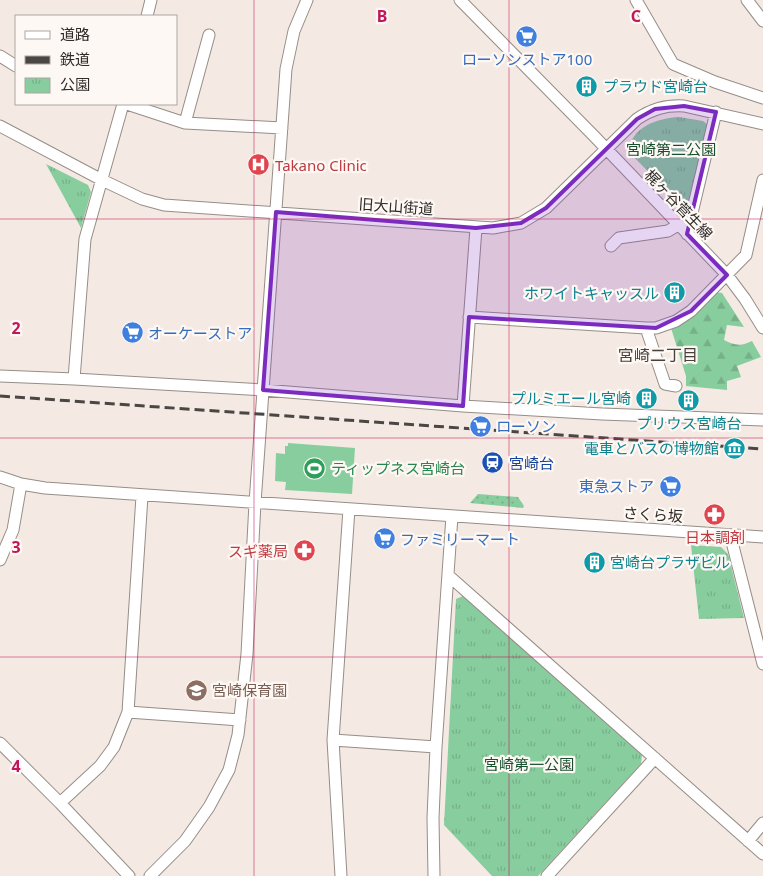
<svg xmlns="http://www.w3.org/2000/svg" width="763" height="876" font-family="'Noto Sans','Noto Sans JP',sans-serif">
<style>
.grass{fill:url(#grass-dots)}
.forest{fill:url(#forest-firs)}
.park{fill:url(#park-tufts)}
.garden{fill:#88cd9e}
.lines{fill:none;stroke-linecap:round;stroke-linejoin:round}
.minor-casing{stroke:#968d87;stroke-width:13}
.minor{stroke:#fff;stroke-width:11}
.rail{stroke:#4a4643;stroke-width:3;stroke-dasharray:10 5;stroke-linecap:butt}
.marked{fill:#7b2cbf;fill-opacity:0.2;stroke:#7b2cbf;stroke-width:4;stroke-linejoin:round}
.grid{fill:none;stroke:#c2185b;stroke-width:1;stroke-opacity:0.55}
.labels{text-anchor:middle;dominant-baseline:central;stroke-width:4.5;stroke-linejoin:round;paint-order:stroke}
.shop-label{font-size:15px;fill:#366cbe;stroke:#fef8f4;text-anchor:start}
.culture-label{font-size:15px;fill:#0d838f;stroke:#fef8f4;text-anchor:end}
.park-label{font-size:15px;fill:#18502f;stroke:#fef8f4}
.health-label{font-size:15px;fill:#be3a42;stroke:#fef8f4;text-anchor:start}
.street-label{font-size:15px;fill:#2f2b29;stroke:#fef8f4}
.transit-label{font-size:15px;fill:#164399;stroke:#fef8f4;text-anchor:start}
.leisure-label{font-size:15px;fill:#27864d;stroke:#fef8f4;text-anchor:start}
.education-label{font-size:15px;fill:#785e54;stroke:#fef8f4;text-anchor:start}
.neighbourhood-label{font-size:16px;fill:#48403a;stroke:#fef8f4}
.grid-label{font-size:16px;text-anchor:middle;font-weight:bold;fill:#c2185b;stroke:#fef8f4;stroke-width:4.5;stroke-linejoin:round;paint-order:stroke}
</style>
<defs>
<pattern id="grass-dots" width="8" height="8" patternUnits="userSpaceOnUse" patternTransform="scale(1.25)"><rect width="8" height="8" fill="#88cd9e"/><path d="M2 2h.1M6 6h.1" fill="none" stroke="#76b088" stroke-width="1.8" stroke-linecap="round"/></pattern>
<pattern id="forest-firs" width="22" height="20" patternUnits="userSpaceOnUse" patternTransform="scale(1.25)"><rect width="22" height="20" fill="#88cd9e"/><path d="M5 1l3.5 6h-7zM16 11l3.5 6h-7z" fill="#76b088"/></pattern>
<pattern id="park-tufts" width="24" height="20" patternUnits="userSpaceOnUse" patternTransform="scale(1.25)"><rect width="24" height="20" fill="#88cd9e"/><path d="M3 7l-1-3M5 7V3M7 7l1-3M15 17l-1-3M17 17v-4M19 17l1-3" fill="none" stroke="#76b088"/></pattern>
</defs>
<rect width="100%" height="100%" fill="#f4eae3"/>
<path class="grass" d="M478,494l40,3 6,9 -1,2 -53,-5z"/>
<path class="forest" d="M715,292l7,1 22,34 -17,-2 -3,15c11,6 18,6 28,1l9,16 -24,9 4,11 -14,4v9l-41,-4v-10l-15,-48z"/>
<path class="park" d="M679,117l24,4 6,5 -20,80 -5,2 -55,-56c1,-25 29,-34 50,-35z
M46,164l42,21 3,7 -10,36z
M691,545l30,2 7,7 16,64 -45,1z
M463,596l179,158 -1,10 -103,112h-46l-48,-51 12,-226z"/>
<path class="garden" d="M288,443l67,5 -3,46 -67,-4 1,-8 -11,-1 1,-28 9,1v-8h3z"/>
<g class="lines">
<defs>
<path id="minor" d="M460,0l134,136 133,139 18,24 18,29
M636,0l37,64 42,18 48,16
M747,0l16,21
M147,16l4,-16
M0,56l16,10
M127,104l58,19 97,5
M185,123l24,-88
M0,126l102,54 40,19 22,6 329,23 28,-5 25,-15 91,-89c15,-10 28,-14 47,-13l79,18
M687,234l29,-122
M611,246l8,-8 49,-7 10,-6
M469,317l177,11h10l20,-7 15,-10 55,-56 17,-75
M646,328l19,56 11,2
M0,376l74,3 189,11 200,16 139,8 161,6
M74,379l11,-140 38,-135
M463,406l13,-178
M0,477l21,7 24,4 718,49
M734,535l-1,11 30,118
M0,560l13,-30 8,-46
M449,576l314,278
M128,712l112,8
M333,740l103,7
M0,743l60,60 69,73
M60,803l40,-37 14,-19 14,-35 14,-216
M748,841l15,-18
M150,876l35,-35 24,-34 20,-37 9,-35 9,-81 8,-151 31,-434 8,-38 13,-31
M341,876l-8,-136 16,-231
M434,876l-1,-58 3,-71 16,-231
M547,876l108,-118"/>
</defs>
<use href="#minor" class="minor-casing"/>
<use href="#minor" class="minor"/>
<path class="rail" d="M0,396l763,53"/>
</g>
<path class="marked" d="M684,106l32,6 -29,122 40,41 -36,36 -35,17 -187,-11 -6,89 -200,-16 13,-178 200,16 45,-5 25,-15 91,-89 18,-10z"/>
<path class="grid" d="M254,0v876M509,0v876M0,219h763M0,438h763M0,657h763"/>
<defs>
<symbol id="supermarket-disc" viewBox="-11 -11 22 22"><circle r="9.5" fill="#3f7fe0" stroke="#fef8f4"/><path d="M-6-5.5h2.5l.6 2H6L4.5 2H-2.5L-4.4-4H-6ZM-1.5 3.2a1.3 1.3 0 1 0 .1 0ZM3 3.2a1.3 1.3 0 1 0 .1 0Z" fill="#fff"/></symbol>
<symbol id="building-disc" viewBox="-11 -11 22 22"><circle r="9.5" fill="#0f9aa8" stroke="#fef8f4"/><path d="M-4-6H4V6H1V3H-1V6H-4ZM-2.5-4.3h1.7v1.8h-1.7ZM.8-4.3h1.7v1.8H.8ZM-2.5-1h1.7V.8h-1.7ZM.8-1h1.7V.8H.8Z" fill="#fff"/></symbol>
<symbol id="hospital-disc" viewBox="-11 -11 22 22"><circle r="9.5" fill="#e0444e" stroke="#fef8f4"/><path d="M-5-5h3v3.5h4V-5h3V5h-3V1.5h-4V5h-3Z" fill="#fff"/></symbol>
<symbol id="museum-disc" viewBox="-11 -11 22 22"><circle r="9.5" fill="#0f9aa8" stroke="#fef8f4"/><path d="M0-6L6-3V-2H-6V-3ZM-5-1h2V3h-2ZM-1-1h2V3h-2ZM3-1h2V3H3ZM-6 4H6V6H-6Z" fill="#fff"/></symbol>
<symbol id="station-disc" viewBox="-11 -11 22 22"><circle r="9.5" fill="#1a4fb4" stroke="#fef8f4"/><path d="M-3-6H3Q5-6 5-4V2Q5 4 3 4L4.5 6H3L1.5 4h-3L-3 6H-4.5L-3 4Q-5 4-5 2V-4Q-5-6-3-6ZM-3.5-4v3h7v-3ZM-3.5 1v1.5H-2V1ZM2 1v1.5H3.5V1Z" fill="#fff"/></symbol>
<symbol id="stadium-disc" viewBox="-11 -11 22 22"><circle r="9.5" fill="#2e9e5b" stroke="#fef8f4"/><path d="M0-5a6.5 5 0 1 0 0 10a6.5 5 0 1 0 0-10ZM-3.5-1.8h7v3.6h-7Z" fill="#fff"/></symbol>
<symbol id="pharmacy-disc" viewBox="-11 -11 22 22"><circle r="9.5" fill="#e0444e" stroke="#fef8f4"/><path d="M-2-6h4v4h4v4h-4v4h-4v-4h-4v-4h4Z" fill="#fff"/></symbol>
<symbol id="school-disc" viewBox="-11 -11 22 22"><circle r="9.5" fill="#8d6e63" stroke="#fef8f4"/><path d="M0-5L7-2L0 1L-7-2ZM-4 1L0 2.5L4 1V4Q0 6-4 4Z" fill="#fff"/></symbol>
</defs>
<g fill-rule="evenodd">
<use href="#supermarket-disc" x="514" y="24" width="25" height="25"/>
<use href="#building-disc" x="574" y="74" width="25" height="25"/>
<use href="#hospital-disc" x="246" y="152" width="25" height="25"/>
<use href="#building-disc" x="662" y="280" width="25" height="25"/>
<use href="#supermarket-disc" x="120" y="320" width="25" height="25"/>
<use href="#building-disc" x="634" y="386" width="25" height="25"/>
<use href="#building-disc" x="676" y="388" width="25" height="25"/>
<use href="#supermarket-disc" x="468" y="414" width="25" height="25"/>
<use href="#museum-disc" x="722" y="436" width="25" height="25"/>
<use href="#station-disc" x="480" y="450" width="25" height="25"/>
<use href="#stadium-disc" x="302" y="456" width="25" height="25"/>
<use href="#supermarket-disc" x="658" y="474" width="25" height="25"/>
<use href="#pharmacy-disc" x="702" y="502" width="25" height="25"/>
<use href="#supermarket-disc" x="372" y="526" width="25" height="25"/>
<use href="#pharmacy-disc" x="292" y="538" width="25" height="25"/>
<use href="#building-disc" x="582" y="550" width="25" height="25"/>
<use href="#school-disc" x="184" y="678" width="25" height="25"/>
</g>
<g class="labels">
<g class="shop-label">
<text x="527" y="59" text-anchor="middle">ローソンストア100</text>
<text x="148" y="333">オーケーストア</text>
<text x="496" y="426">ローソン</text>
<text x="654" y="486" text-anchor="end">東急ストア</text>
<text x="400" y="539">ファミリーマート</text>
</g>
<g class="culture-label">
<text x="603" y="86" text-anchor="start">プラウド宮崎台</text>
<text x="659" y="293">ホワイトキャッスル</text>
<text x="631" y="398">プルミエール宮崎</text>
<text x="689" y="423" text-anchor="middle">プリウス宮崎台</text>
<text x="719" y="448">電車とバスの博物館</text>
<text x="610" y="562" text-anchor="start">宮崎台プラザビル</text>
</g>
<g class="park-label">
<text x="671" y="149">宮崎第二公園</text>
<text x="529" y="764">宮崎第一公園</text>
</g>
<g class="health-label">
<text x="275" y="165">Takano Clinic</text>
<text x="715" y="537" text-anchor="middle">日本調剤</text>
<text x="288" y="551" text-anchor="end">スギ薬局</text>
</g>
<g class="street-label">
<text transform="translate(679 204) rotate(46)">梶ヶ谷菅生線</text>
<text transform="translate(396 206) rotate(4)">旧大山街道</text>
<text transform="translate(653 514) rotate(4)">さくら坂</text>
</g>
<g class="transit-label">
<text x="509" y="463">宮崎台</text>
</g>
<g class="leisure-label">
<text x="331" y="468">ティップネス宮崎台</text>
</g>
<g class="education-label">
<text x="212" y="690">宮崎保育園</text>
</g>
<g class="neighbourhood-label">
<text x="658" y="355">宮崎二丁目</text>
</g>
</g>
<g class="grid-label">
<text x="382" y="22">B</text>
<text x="636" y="22">C</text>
<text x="16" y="334">2</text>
<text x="16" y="553">3</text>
<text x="16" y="772">4</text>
</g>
<rect x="15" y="15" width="162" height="90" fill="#fef8f4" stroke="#aba6a3"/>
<rect x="25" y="31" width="25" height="8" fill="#ffffff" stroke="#aba6a3"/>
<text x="60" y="40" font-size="15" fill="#2f2b29">道路</text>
<rect x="25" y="56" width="25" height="8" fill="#4a4643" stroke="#aba6a3"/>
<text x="60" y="65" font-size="15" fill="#2f2b29">鉄道</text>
<rect x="25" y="78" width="25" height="15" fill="url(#park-tufts)" stroke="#aba6a3"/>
<text x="60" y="90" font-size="15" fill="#2f2b29">公園</text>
</svg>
